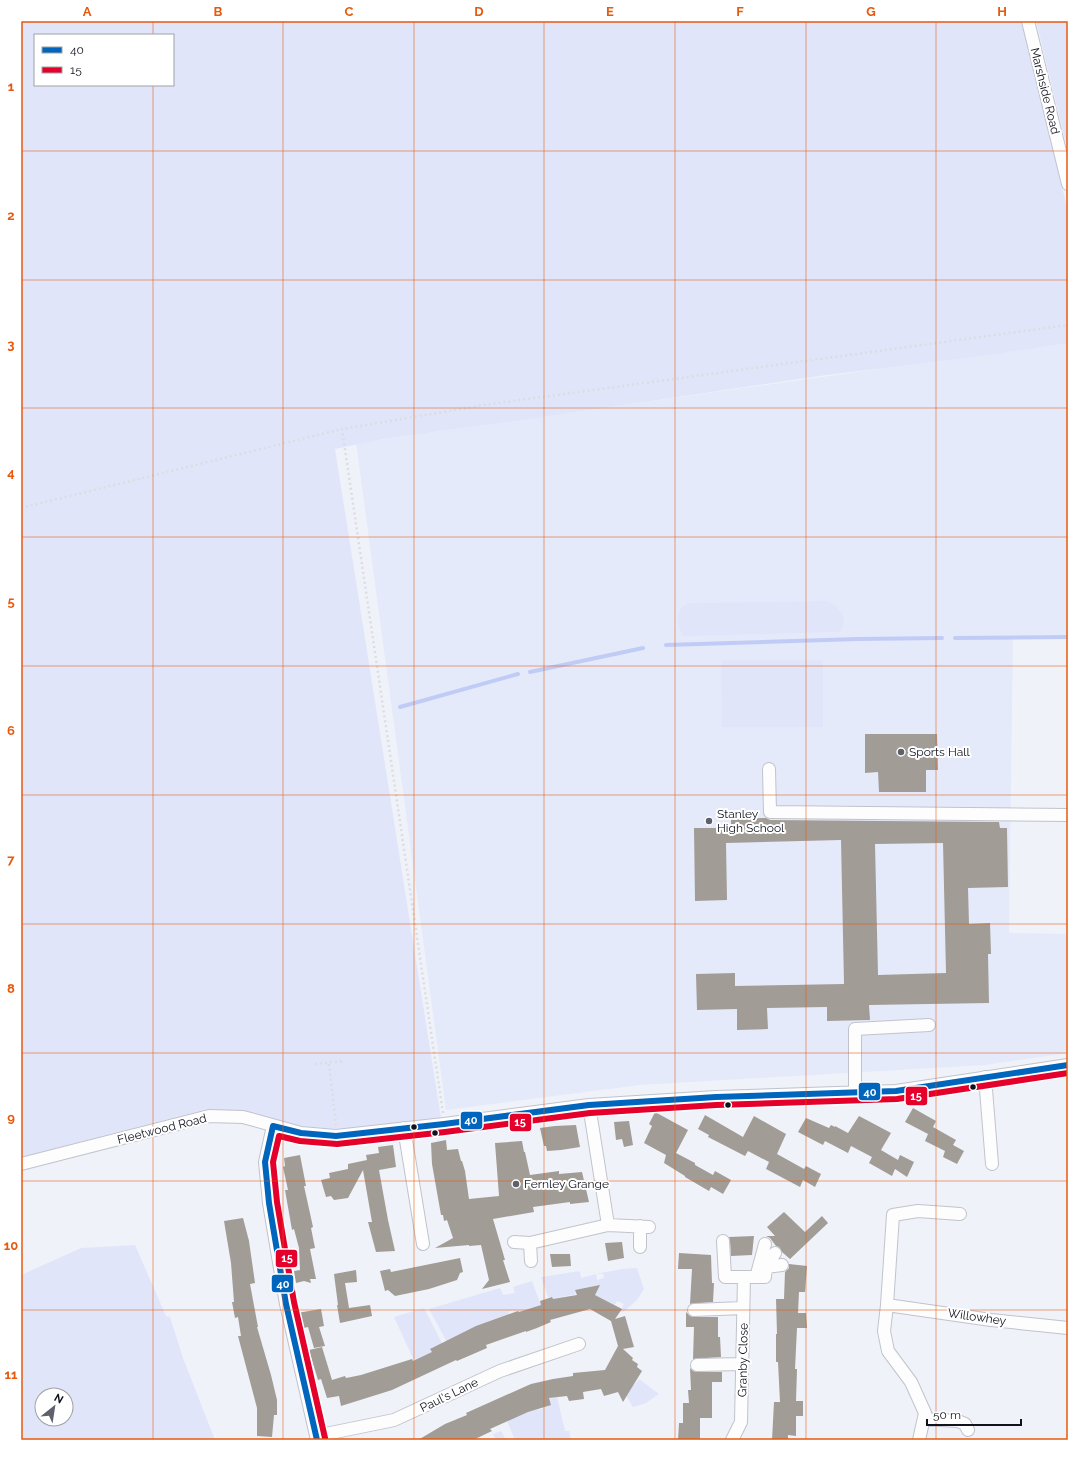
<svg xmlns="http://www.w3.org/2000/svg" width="1089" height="1461" font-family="Raleway,sans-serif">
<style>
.built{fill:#e5eafb}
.green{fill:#e0e5fa;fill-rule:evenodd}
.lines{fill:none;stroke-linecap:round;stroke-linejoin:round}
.stream{stroke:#c0ccf6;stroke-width:4}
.building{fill:#a19c95;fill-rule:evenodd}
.minor-casing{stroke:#c1c3cc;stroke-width:14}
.path{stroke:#dcdde0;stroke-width:2.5;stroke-dasharray:2 3;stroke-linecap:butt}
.minor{stroke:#fdfdfe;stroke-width:12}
.bus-1-casing{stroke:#fff;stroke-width:9}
.bus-2-casing{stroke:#fff;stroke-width:9}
.bus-1{stroke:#0065bd;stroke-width:6}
.bus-2{stroke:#e4002b;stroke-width:6}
.grid{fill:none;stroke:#e8590c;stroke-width:1;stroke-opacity:0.55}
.poi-dot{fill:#5e616b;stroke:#fff;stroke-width:1.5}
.bus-dot{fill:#10131e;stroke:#fff;stroke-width:1.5}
.labels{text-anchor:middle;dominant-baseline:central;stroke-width:4;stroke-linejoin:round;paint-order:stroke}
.street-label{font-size:12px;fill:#10131e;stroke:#fff}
.poi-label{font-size:12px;fill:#10131e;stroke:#fff;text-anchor:start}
.line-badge{stroke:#fff;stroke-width:1.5}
.badge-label{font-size:11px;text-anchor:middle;font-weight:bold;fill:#fff}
.neatline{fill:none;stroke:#e8590c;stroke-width:1.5}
.grid-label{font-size:13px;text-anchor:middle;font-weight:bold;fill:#e8590c}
</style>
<rect width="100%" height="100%" fill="#f0f2f9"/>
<path class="built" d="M1068,342v293l-55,1 -4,297 59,1v119l-83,12 -345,20 -194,25 -90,-667z"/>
<path class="green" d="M21,21h1000l47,190v132l-87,13 -154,19 -298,44 -146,20 -48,10 106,669 -104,11 -38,-3 -55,-14 -37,-3 -186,48zM35,35h138v50h-138z
M1036,21h32v131z
M826,601c14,5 23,17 14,31l-157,4c-4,-7 -8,-22 -1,-29 1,-2 4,-2 6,-4z
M721,660h102v67h-101z
M135,1245l31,71 4,1 13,41 32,82h-194v-165l60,-27zM42,1395h24v24h-24z
M637,1268l7,21 -7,11 -14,12 -3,-1 4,-7 -7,-3 -2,4 -20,-10 -20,-5 1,4 -23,5 -1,-2h-4l-7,-20 39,-6 1,7 15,-4 1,6 7,-2 -1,-4h-7l26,-5z
M532,1281l9,24 -22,8 -1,-3 -4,2v-2l-6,2 1,2 -3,1 1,3 -59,26 -19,-35 71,-21 3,7 12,-2 -2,-6z
M424,1308l20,39 -13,3 1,2 -15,15 -23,-50z
M606,1373l28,12 5,-6 20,15 -13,9 -13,4 -9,-15 -5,2z
M557,1397l8,34h4l2,9h-56l-8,-19 14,-12 13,1 8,-1 -1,-5 10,1 -2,-6z
M501,1431l5,9h-10l-3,-6z"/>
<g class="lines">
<path class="stream" d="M955,638l113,-1
M666,645l192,-6 84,-1
M530,672l113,-24
M400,707l118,-33"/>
</g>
<path class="building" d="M865,734h72l1,36h-12v22h-47l-1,-20 -13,1z
M766,818l4,2 229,2 1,6h7l1,59 -40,1 1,36 21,-1 1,31h-3l1,49 -120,2 1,15 -43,1v-14l-60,1 1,21 -31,1v-21l-40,1 -1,-36 39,-1v13l109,-2 -3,-144 -115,3 1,57 -32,1 -1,-73h37v-9zM943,843l3,130 -68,2 -3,-131z
M913,1108l23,13 -3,6 23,13 -3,5 11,6 -7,13 -14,-7 2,-6 -20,-10 3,-7 -23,-12z
M655,1112l33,18 -12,23 19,10v2l18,10 2,-4 16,9 -8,14 -12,-7 -2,4 -24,-14v-1l-21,-13 2,-8 -22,-12 8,-17 -3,-2z
M705,1115l38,22 11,-21 32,18 -9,20 27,15 2,-3 15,8 -6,13 -12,-7 -3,7 -34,-18 3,-7 -21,-11 -3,5 -37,-19 1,-2 -11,-6z
M859,1116l32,17 -10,17 17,10 2,-5 14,7 -7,15 -12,-8 -3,7 -23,-13 3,-6 -21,-11 -3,7 -23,-12 -2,4 -25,-13 8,-14 23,10 2,-3 4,2v-1l13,7z
M629,1121l4,24 -9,2 -2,-8 -6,1 -2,-18z
M576,1125l4,22 -19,3 -14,1 -1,-5h-2l-4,-18 15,-2z
M446,1140l1,10 11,-1 3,12h1l3,10 4,28 30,-3 -4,-53 27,-2 2,11h1l5,23 29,-4v3l23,-2 7,30 -19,2v-2l-37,5 1,5 -41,7 12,41h-2l7,22 -28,7 7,-9 -8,-35 -12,1v-1l-34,3 18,-10 -6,-18 -3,1 -1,-6h-2l-9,-51 -1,-21z
M393,1145l3,22 -17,3 9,50 7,31 -19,1 -8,-30h4l-9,-52 -15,28 -14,2 -3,-4 -5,1 -5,-17 9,-2 -1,-5 19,-4v-5l19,-4 -1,-5 13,-2 -1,-6z
M300,1155l6,31h-2l9,41 -2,1 4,20 -5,1 6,30h-6l1,4 -7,-2 -8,2 -2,-12 6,-1 -1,-22 -5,-19 -2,1 -7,-40h3l-5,-23 2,-1 -1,-8z
M784,1212l21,20 17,-16 6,7 -38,36 -8,-7 -3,-5 -3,-1 -6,-8 -4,-2h9l-8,-9z
M243,1218l6,23 6,42 -5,1 8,43h-1l14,48 6,25v15h-3l-2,22 -15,-1v-28l-19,-72h3l-3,-19 -3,1 -3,-16h2l-3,-39 -7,-42z
M754,1236l-2,19 -21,1 -1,-15 -1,-4z
M622,1242l2,16 -16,3 -3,-18z
M679,1253l32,2 1,28h2l-1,19 -23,2 2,-35h-14z
M550,1254h20l1,12 -19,1z
M460,1258l3,14 -3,1 -3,7 -28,9 -34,7 -7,-6 -3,1 -5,-20 10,-2 1,3z
M789,1264l18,2 -2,26h-6l-1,21h8l1,15h-10l-2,41h2l-1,32h7v15h-7v20l-8,-1v5h-16l2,-38h6l-2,-40h-2v-28h1l-1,-35h8l1,-27 4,-4z
M356,1270l1,12 -12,1 4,25 21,-3 2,11 -32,7 -3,-18h1l-4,-31z
M600,1285l-5,10 27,14 -7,10 10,-3 9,31 -11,2 10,9 -1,2 6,4 -1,3 5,4 -19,31 -5,-10 -14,4 -3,-7 -18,3 1,7 -15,2 -2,-5 -18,2 2,7 -23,7 -38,17 2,2 -19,9h-55l27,-16 22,-9 -1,-2 65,-29 22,-5 20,-3v-3l32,-3 13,-24 -7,-25 -21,-12 -40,11 1,2 -14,6 -11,4v-1l-40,14 1,3 -30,13 -1,-1 -64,30 -51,16 -2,-10 -12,2 -6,-19 -3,1 -9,-30 13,-3 10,33 13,-4 1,2 15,-3 51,-16 1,2 19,-9 -2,-3 46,-23 42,-15 1,1 22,-7 -1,-4 12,-4 1,2 24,-4 -2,-5z
M321,1309l3,17 -5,1 6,19 -11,2 -6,-21 -8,2 -3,-16z
M686,1312l4,4 4,1h24v20h2l1,20 -28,2 1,-32h-8z
M690,1368l3,3 4,1h25v10h-10v36h-12v22h-22l1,-17h4v-20h6l-1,-13h3z"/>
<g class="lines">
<defs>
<path id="minor" d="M1028,21l40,163
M769,769l1,43 298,3
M985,1077l7,87
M855,1092v-63l74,-4
M589,1105l19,120
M273,1126l-8,36 4,41 17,101 31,136
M404,1128l19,116
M21,1164l188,-48 34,1 58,16 35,3 108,-12 145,-19 127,-8 180,-6 172,-26
M640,1226v21
M723,1241l2,36h40l1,-10 9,-14
M514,1242l16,1 78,-18 41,2
M530,1243l1,18
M766,1267l16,-2
M757,1274l8,-30
M887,1305l104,15 77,8
M694,1310l49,-2
M697,1365l45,-1
M924,1419l34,2 7,3 3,6
M316,1436l78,-16 106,-49 79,-27
M732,1440l9,-18 3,-145
M919,1440l6,-27 -14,-31 -23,-31 -4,-20 3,-26 6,-90 25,-4 42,3"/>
</defs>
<use href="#minor" class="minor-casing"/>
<path class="path" d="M21,508l321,-79
M315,1064l29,-3
M329,1064l7,61
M443,1113l-101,-684 142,-24 584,-80"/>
<use href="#minor" class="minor"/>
<defs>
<path id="bus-1" d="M273,1126l28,7 35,3 108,-12 145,-19 127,-8 180,-6 172,-26
M273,1126l-8,36 4,41 17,101 31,136"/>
<path id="bus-2" d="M325,1438l-31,-136 -17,-100 -4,-40 6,-26 21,5 37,3 108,-12 145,-19 126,-8 181,-6 171,-26"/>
</defs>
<use href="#bus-1" class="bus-1-casing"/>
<use href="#bus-2" class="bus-2-casing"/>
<use href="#bus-1" class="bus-1"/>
<use href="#bus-2" class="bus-2"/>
</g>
<path class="grid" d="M153,21v14M283,21v1419M414,21v1419M544,21v1419M675,21v1419M806,21v1419M936,21v1419M153,85v1355M21,151h1047M21,280h1047M21,408h1047M21,537h1047M21,666h1047M21,795h1047M21,924h1047M21,1053h1047M21,1181h1047M21,1310h1047"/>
<g class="poi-dot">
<circle cx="901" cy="752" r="4"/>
<circle cx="709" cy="821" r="4"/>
<circle cx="516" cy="1184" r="4"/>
</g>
<g class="bus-dot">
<circle cx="973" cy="1087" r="3.5"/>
<circle cx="728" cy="1105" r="3.5"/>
<circle cx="414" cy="1127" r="3.5"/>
<circle cx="435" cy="1133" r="3.5"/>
</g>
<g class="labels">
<g class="street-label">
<text transform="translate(1045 91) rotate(76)">Marshside Road</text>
<text transform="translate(162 1129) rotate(-14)">Fleetwood Road</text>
<text transform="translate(977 1317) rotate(8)">Willowhey</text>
<text transform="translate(743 1360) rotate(-89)">Granby Close</text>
<text transform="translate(449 1395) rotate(-26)">Paul's Lane</text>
</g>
<g class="poi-label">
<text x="909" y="752">Sports Hall</text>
<text x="717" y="814">Stanley<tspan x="717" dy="14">High School</tspan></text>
<text x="524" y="1184">Fernley Grange</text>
</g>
</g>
<g class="line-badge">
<rect x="858" y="1082" width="23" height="19" rx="4" fill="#0065bd"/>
<rect x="905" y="1086" width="23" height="20" rx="4" fill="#e4002b"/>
<rect x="460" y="1111" width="23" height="19" rx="4" fill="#0065bd"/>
<rect x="509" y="1113" width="23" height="19" rx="4" fill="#e4002b"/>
<rect x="275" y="1249" width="23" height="19" rx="4" fill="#e4002b"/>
<rect x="271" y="1274" width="23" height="19" rx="4" fill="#0065bd"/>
</g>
<g class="badge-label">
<text x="870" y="1096">40</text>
<text x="916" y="1100">15</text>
<text x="471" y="1124">40</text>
<text x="520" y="1126">15</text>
<text x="287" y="1262">15</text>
<text x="283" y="1288">40</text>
</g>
<rect width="1089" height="1461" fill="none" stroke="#ffffff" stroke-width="44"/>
<rect x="34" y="34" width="140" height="52" fill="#ffffff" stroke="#9fa1a5"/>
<rect x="42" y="47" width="20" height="6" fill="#0065bd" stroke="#9fa1a5"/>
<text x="70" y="54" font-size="12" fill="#10131e">40</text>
<rect x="42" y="67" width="20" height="6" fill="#e4002b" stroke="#9fa1a5"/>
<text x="70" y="74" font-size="12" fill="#10131e">15</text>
<g transform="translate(54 1407) rotate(30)"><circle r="19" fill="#ffffff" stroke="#9fa1a5"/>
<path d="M0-3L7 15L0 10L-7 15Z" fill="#5e616b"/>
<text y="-6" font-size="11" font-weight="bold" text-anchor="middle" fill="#10131e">N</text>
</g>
<path d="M927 1419v6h94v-6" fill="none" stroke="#10131e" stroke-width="2"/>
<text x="933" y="1419" font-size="12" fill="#10131e" stroke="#ffffff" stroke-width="3" paint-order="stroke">50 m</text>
<rect x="22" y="22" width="1045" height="1417" class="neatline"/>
<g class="grid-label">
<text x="87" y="16">A</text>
<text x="218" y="16">B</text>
<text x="349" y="16">C</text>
<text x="479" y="16">D</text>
<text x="610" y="16">E</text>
<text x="740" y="16">F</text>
<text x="871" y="16">G</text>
<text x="1002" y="16">H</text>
<text x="11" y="91">1</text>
<text x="11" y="220">2</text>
<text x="11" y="349">3</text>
<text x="11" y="477">4</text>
<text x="11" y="606">5</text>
<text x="11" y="735">6</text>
<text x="11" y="864">7</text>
<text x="11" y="993">8</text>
<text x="11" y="1122">9</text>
<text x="11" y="1250">10</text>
<text x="11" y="1379">11</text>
</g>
</svg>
